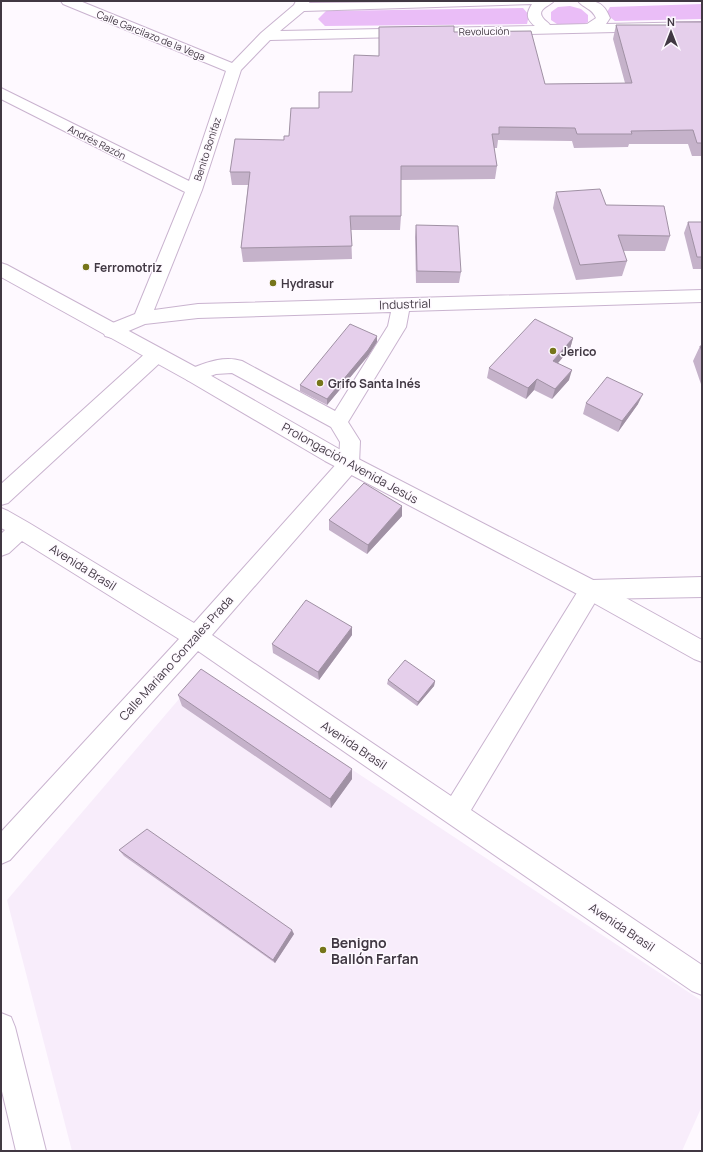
<svg xmlns="http://www.w3.org/2000/svg" width="703" height="1152" font-family="Manrope,sans-serif">
<style>
.built{fill:#f8edfb}
.green{fill:#eabdf7}
.lines{fill:none;stroke-linecap:round;stroke-linejoin:round}
.minor-casing{stroke:#c9b3cf;stroke-width:2}
.major-casing{stroke:#c9b3cf;stroke-width:2}
.minor{fill:#fff;fill-rule:evenodd}
.major{fill:#fff;fill-rule:evenodd}
.wall{fill:#c5b2ca}
.shaded-wall{fill:#a091a4}
.building{fill:#e5cfeb;stroke:#a091a4}
.poi-dot{fill:#76751a;stroke:#fef9ff;stroke-width:1.5}
.labels{text-anchor:middle;dominant-baseline:central;stroke-width:3;stroke-linejoin:round;paint-order:stroke}
.far-street-label{font-size:10px;fill:#413843;stroke:#fef9ff}
.poi-label{font-size:12px;font-weight:bold;fill:#413843;stroke:#fef9ff;text-anchor:start}
.street-label{font-size:12px;fill:#413843;stroke:#fef9ff}
.near-poi-label{font-size:14px;font-weight:bold;fill:#413843;stroke:#fef9ff;text-anchor:start}
</style>
<rect width="100%" height="100%" fill="#fef9ff"/>
<path class="built" d="M203,671l499,330v105l-20,45h-610l-65,-251z"/>
<path class="green" d="M702,4v15l-87,2 -9,-7 4,-7z
M570,6l11,3 7,6v7l-3,2 -25,2 -9,-6v-8l7,-5z
M523,8l6,7 -2,9 -202,2 -7,-7 8,-8z"/>
<g class="lines">
<defs>
<path id="minor" d="M61,1h19l152,62 29,-30 33,-28 2,-4h14l-1,2 245,-2c-4,5 -18,8 -11,17 2,3 5,4 7,7l37,-1 9,-6c-4,-10 -13,-10 -18,-17 17,0 25,-1 32,17l-4,6 96,-2v8l-432,10 -29,30 -39,120 -48,120 44,-6 504,-14v12l-293,9 -3,16 -58,95 12,19 -1,23 -3,6 -144,165 239,161 132,-213 8,-3 111,-3v20l-105,2 -126,211 231,155v30l-10,-4 -494,-340 -188,209 -9,4v-32l178,-193 -157,-98 -13,12 -8,3v-22l4,-4 -4,-2v-20l7,3 21,12 165,100 145,-162 1,-19 -9,-15 -99,-54 -16,1 -22,8 -7,-2 -3,-5 3,-5c18,-7 36,-15 55,-9l93,50 53,-85 3,-14 -193,6 -53,6 -33,14 -7,-2 -2,-5 2,-5 30,-12 50,-122 -184,-93v-11l188,93 37,-110 -163,-67zM532,4c-6,9 -6,15 3,22l-255,5 24,-20z
M156,348l7,2 2,5 -2,5 -155,143 -7,2v-21l148,-134z
M1,1013l10,4 4,10 31,124h-30l-15,-64z"/>
<path id="major" d="M1,263l6,2 194,105 138,79 260,134 103,57v22l-8,-3 -111,-62 -258,-136 -138,-81 -186,-103z"/>
</defs>
<use href="#minor" class="minor-casing"/>
<use href="#major" class="major-casing"/>
<use href="#minor" class="minor"/>
<use href="#major" class="major"/>
</g>
<path class="wall" d="M667,22h35v134h-10l-4,-12h-59l-1,3 -54,1 -2,-7 -74,-1 -1,8h-3l3,18 -2,13 -94,1v36l-1,14h-49l1,29 -109,3 -2,-14 7,-63h-16l-2,-13 54,-32 35,-32 33,-16 102,-60 91,52 80,-1 -12,-44 3,-14h51z
M556,192l50,13 64,31 -5,15h-42l4,10 -5,15 -46,4 -23,-72z
M688,222h14v47h-9l-9,-36z
M416,225l45,47 -2,11h-43l-1,-46z
M573,338l-3,11 -12,14 11,17 -17,19 -18,-9 -8,9 -39,-21 2,-10z
M377,342l-9,14 -41,49 -27,-14v-6z
M700,346h2v41l-9,-26z
M586,403l52,1 -20,28 -35,-18z
M402,516l-35,38 -38,-24v-10z
M352,635l-33,45 -46,-27 -1,-9z
M388,680l47,1 -1,5 -17,20 -30,-22z
M178,695l174,84 -21,29 -149,-102z
M119,850l175,84 -19,29 -151,-107z"/>
<path class="shaded-wall" d="M377,336v6l-9,14 -41,49v-6z
M573,338l-3,11 -19,22 2,-10z
M572,370l-3,10 -17,19 3,-10z
M537,379l-3,11 -8,9 2,-11z
M643,394l-5,10 -20,28 4,-11z
M402,506v10l-35,38 1,-9z
M352,627v8l-33,45 -1,-8z
M435,681l-1,5 -17,20 1,-4z
M352,769v10l-21,29 -1,-9z
M292,930l2,4 -19,29 -2,-3z"/>
<path class="building" d="M667,22h35v121h-5l-4,-13 -62,1 1,3h-55l-2,-6 -76,-1v7h-7l5,32h-96v50h-51l2,30 -111,2 9,-76h-20l5,-33 49,1v-4h5l2,-28h28v-16h33l2,-37 25,1v-29l75,-1v6l77,-1 14,53 87,-1 -16,-58h52z
M600,189l6,16 58,1 6,30 -52,-1 9,26 -47,4 -24,-73z
M688,222h14v35h-5z
M416,225l42,1 3,46 -44,-1z
M535,319l38,19 -20,23 19,9 -17,19 -18,-10 -9,9 -39,-20z
M350,324l27,12 -9,14 -41,49 -27,-14z
M700,346h2v6z
M607,377l36,17 -21,27 -36,-18z
M364,483l38,23 -34,39 -39,-25z
M306,600l46,27 -34,45 -46,-28z
M405,660l30,21 -17,21 -30,-22z
M201,669l151,100 -22,30 -152,-104z
M147,829l145,101 -19,30 -154,-110z"/>
<g class="poi-dot">
<circle cx="86" cy="267" r="4"/>
<circle cx="273" cy="283" r="4"/>
<circle cx="553" cy="351" r="4"/>
<circle cx="320" cy="383" r="4"/>
<circle cx="323" cy="950" r="4"/>
</g>
<g class="labels">
<g class="far-street-label">
<text transform="translate(484 31) rotate(-1)">Revolución</text>
<text transform="translate(151 35) rotate(22)">Calle Garcilazo de la Vega</text>
<text transform="translate(97 142) rotate(27)">Andrés Razón</text>
<text transform="translate(207 149) rotate(-72)">Benito Bonifaz</text>
</g>
<g class="poi-label">
<text x="94" y="267">Ferromotriz</text>
<text x="281" y="283">Hydrasur</text>
<text x="561" y="351">Jerico</text>
<text x="328" y="383">Grifo Santa Inés</text>
</g>
<g class="street-label">
<text transform="translate(405 304) rotate(-2)">Industrial</text>
<text transform="translate(350 463) rotate(29)">Prolongación Avenida Jesús</text>
<text transform="translate(83 567) rotate(32)">Avenida Brasil</text>
<text transform="translate(176 658) rotate(-48)">Calle Mariano Gonzales Prada</text>
<text transform="translate(354 745) rotate(34)">Avenida Brasil</text>
<text transform="translate(622 927) rotate(34)">Avenida Brasil</text>
</g>
<g class="near-poi-label">
<text x="331" y="942">Benigno<tspan x="331" dy="16">Ballón Farfan</tspan></text>
</g>
</g>
<rect width="703" height="1152" fill="none" stroke="#413843" stroke-width="4"/>
<g transform="translate(671 32)" stroke="#fef9ff" stroke-width="3" paint-order="stroke">
<path d="M0-3L7 15L0 10L-7 15Z" fill="#413843"/>
<text y="-6" font-size="11" font-weight="bold" text-anchor="middle" fill="#413843">N</text>
</g>
</svg>
